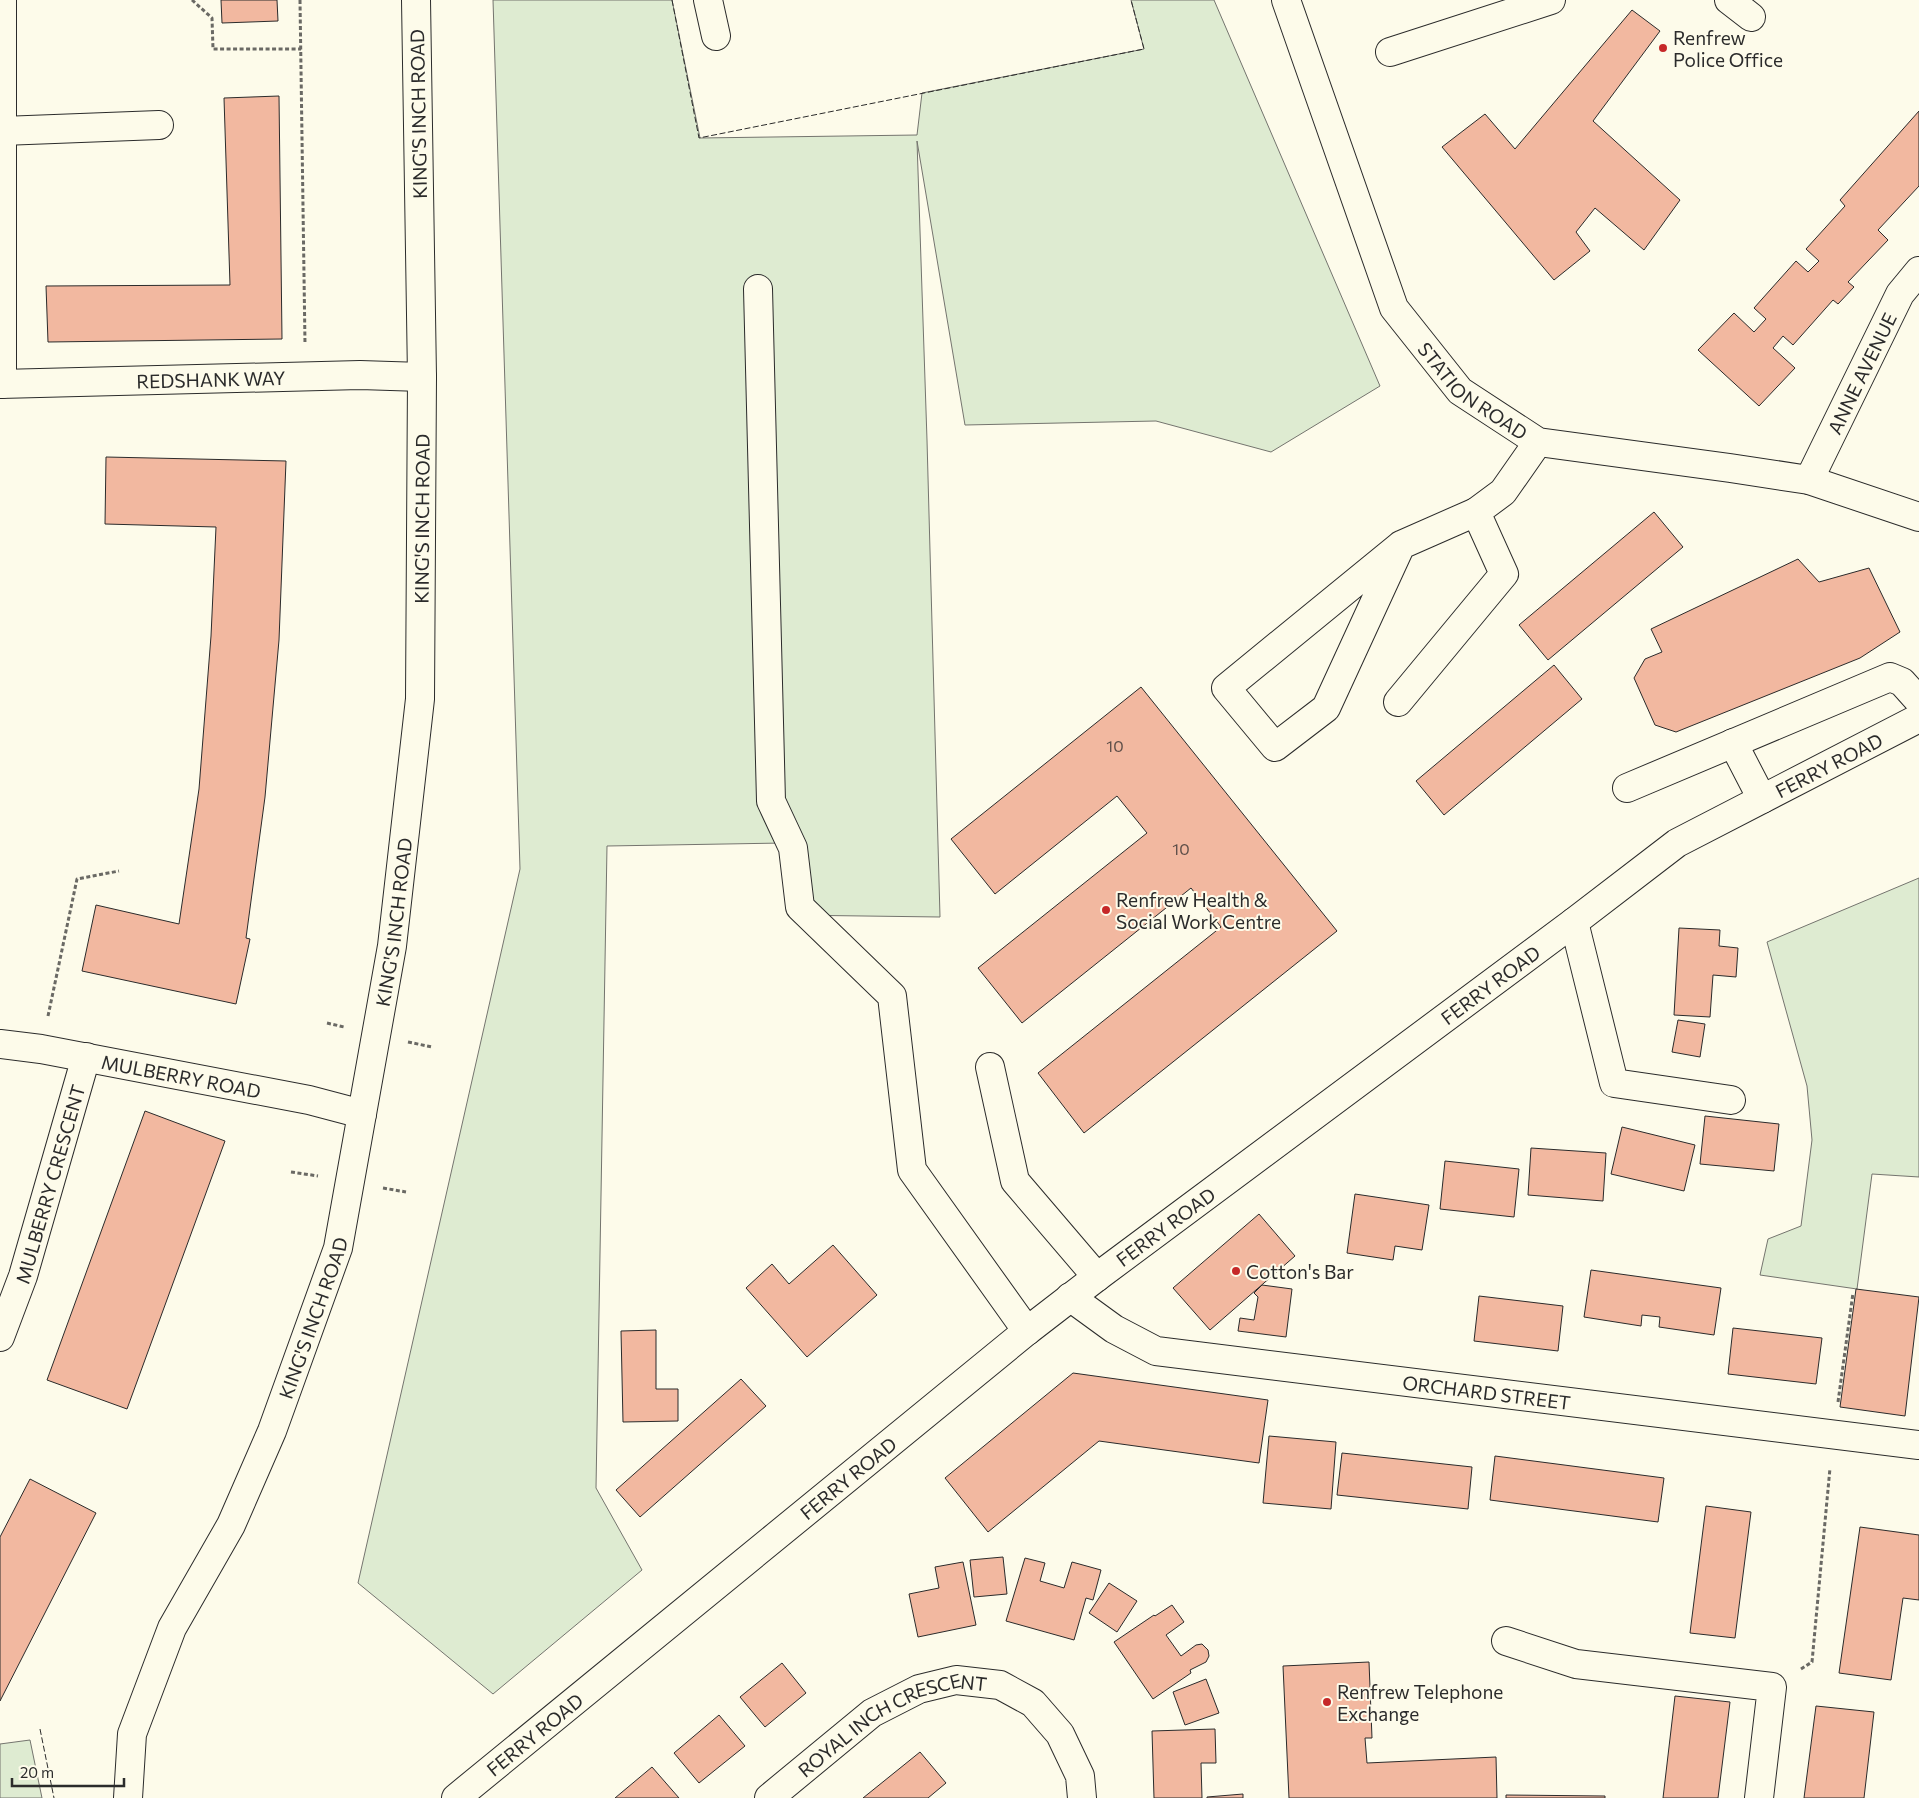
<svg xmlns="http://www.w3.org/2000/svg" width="1919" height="1798" font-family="Commissioner,sans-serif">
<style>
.green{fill:#deebd1;stroke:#74746e}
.building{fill:#f2b8a0;stroke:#2b2b2b}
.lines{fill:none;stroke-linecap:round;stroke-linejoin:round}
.minor-casing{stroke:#2b2b2b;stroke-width:30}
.major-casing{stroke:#2b2b2b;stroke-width:30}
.path{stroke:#6a6964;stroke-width:3;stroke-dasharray:4 2.5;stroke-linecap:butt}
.minor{stroke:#fdfbea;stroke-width:28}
.major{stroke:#fdfbea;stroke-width:28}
.fence{stroke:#2b2b2b;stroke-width:1;stroke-dasharray:6 2.5;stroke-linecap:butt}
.poi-dot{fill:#c62828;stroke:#fdfbea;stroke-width:2}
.labels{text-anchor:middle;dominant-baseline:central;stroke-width:4;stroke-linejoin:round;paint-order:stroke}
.number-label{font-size:16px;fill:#5d4e48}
.poi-label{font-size:19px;fill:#2b2b2b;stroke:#fdfbea;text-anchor:start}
.street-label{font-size:19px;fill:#2b2b2b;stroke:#fdfbea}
</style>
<rect width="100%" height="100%" fill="#fdfbea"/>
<path class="green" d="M493,0h179l28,138 217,-3 5,-42 222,-44 -13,-49h83l166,386 -109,66 -115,-31 -191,4 -48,-284 10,299 13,477 -152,-2 -4,-72 -177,3 -11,642 46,82 -149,124 -135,-111 162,-714z
M1919,878v299l-47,-3 -15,115 -97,-14 8,-36 33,-13 11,-86 -5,-54 -40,-144z
M30,1740l12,58h-42v-54z"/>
<path class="building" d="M221,0h56l1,21 -56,2z
M1632,10l28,21 -67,90 87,79 -36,50 -49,-42 -19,24 14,19 -36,29 -112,-133 43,-33 30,35z
M279,96l3,243 -234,3 -2,-56 184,-1 -6,-187z
M1919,111v75l-41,44 10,10 -40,42 6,5 -16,17 -5,-4 -40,45 -10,-9 -10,12 22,20 -36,38 -61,-56 36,-37 20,19 12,-13 -12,-11 42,-47 12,11 11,-11 -13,-12 39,-43 -5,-6z
M106,457l180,4 -7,179 -14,157 -19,141 4,1 -14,65 -154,-33 14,-66 83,19 20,-135 12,-153 5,-109 -111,-3z
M1654,512l29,35 -135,113 -29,-35z
M1798,559l21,23 50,-14 31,64 -40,26 -184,74 -21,-7 -21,-47 11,-19 17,-7 -11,-23z
M1554,665l28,34 -138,116 -28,-34z
M1141,687l196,244 -253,202 -46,-60 183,-146 -30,-39 -169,135 -44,-55 169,-135 -30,-37 -122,98 -44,-55z
M1679,928l41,2 -1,16 19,2 -2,29 -23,-2 -3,42 -36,-2z
M1678,1020l27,4 -5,33 -28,-5z
M145,1111l80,30 -98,268 -80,-29z
M1705,1116l74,8 -5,47 -74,-7z
M1622,1127l73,18 -11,46 -73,-17z
M1531,1148l75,5 -3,48 -75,-6z
M1445,1161l74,8 -5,48 -74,-8z
M1355,1194l74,11 -7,45 -27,-4 -2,14 -46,-7z
M1259,1214l36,42 -85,74 -37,-42z
M833,1245l44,50 -70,62 -61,-69 26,-24 17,20z
M1591,1270l130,18 -7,47 -55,-8 1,-10 -18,-2 -1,11 -57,-9z
M1262,1285l30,4 -6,48 -48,-6 2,-13 14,2 4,-23 -4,-4z
M1856,1289l63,8 -14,119 -65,-9z
M1479,1296l84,10 -5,45 -84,-10z
M1733,1328l89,10 -6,46 -88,-10z
M656,1330v59h22v32l-55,1 -2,-91z
M1073,1373l195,27 -9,63 -160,-22 -111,91 -43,-54z
M741,1379l25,27 -126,111 -24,-27z
M1269,1436l67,6 -5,67 -68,-6z
M1342,1453l130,14 -4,42 -131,-14z
M1495,1456l169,22 -6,44 -168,-22z
M30,1479l66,34 -96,188v-164z
M1706,1506l45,6 -16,126 -45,-5z
M1860,1527l59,8v65l-16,-2 -12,82 -52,-7z
M1003,1557l4,37 -33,3 -4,-37z
M1025,1558l20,5 -5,18 24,7 8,-26 29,8 -8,30 -7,-2 -12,42 -68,-19z
M963,1562l13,63 -58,12 -9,-43 30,-6 -4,-21z
M1109,1583l28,18 -20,31 -28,-19z
M1172,1605l12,17 -18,13 15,21 15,-11 6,-1 6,6 1,6 -3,6 -16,8 1,3 -38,26 -39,-57 40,-27 1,1z
M1369,1662l3,76h-7l2,25 129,-6 1,41h-208l-6,-132z
M782,1663l24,30 -41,34 -25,-30z
M1206,1679l13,34 -34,12 -12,-33z
M1675,1696l55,6 -12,96h-55z
M1816,1706l58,6 -10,86h-60z
M719,1715l26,31 -46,37 -25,-30z
M1215,1729l1,34h-15l1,35h-48l-2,-67z
M920,1752l26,31 -18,15h-65z
M652,1767l27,31h-64z
M1243,1794v4h-36v-1z
M1506,1795l99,1v2h-99z"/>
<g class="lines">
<defs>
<g id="minor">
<path d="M2,0v384"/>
<path d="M708,0l8,36"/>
<path id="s1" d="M1286,0l108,308 66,83 78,51 192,26 79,12 110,37"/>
<path d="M1729,0l22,17"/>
<path d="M1390,52l161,-52"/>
<path d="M2,131l157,-6"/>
<path d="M758,289l13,512 22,47 7,59 92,89 20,174 115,161"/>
<path id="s2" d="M0,384l360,-9 62,2"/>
<path id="s3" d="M1809,480l91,-186 19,-23"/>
<path d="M1401,545l-175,143 49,59 51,-39 75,-163 75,-33"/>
<path d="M1398,702l106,-128 -28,-62 27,-20 35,-50"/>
<path d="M1733,743l29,56"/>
<path d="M1627,788l263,-111 12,5 17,19"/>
<path d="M1574,922l40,161 117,17"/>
<path id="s4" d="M0,1044l41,5 268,51 53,14"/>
<path d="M990,1067l25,114 82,96"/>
<path id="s5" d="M1070,1297l44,32 42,22 763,94"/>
<path id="s6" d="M0,1337l23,-61 63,-219"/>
<path d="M1506,1641l70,23 196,23 -13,111"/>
<path id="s7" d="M128,1798l4,-64 40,-106 59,-103 41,-94 66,-183 54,-302 28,-247 2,-322 -6,-377"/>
<path id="s8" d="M769,1798l103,-85 47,-24 37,-9 44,5 33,18 27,31 20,42 2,22"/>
</g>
<g id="major">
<path id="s9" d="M456,1798l571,-467 70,-54 477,-355 103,-79 242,-125"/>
</g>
</defs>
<use href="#minor" class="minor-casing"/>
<use href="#major" class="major-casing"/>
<path class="path" d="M192,0l20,18 1,31h88
M300,0l5,344
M48,1016l29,-137 42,-8
M327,1023l17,4
M408,1042l24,5
M291,1172l27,4
M383,1188l23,4
M1838,1402l15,-109
M1801,1669l11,-7 18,-194"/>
<use href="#minor" class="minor"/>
<use href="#major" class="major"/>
<path class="fence" d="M672,0l27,138 445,-89 -13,-49
M40,1729l14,69"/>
</g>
<g class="poi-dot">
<circle cx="1663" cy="48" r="5"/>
<circle cx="1106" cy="910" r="5"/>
<circle cx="1236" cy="1271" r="5"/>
<circle cx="1327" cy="1702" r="5"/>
</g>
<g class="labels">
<g class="number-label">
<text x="1115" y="745">10</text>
<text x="1181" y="848">10</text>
</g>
<g class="poi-label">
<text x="1673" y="37">Renfrew<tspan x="1673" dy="22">Police Office</tspan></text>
<text x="1116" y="899">Renfrew Health &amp;<tspan x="1116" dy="22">Social Work Centre</tspan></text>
<text x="1246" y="1271">Cotton's Bar</text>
<text x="1337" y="1691">Renfrew Telephone<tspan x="1337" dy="22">Exchange</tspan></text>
</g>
<g class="street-label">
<text transform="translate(418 114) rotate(-91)">KING'S INCH ROAD</text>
<text stroke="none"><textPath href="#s3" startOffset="119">ANNE AVENUE</textPath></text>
<text stroke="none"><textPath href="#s2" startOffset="211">REDSHANK WAY</textPath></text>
<text stroke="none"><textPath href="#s1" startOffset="442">STATION ROAD</textPath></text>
<text stroke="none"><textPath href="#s7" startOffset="1329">KING'S INCH ROAD</textPath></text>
<text stroke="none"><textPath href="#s9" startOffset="1721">FERRY ROAD</textPath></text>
<text stroke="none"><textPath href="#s7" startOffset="924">KING'S INCH ROAD</textPath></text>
<text stroke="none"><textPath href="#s9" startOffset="1316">FERRY ROAD</textPath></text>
<text stroke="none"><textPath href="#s4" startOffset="184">MULBERRY ROAD</textPath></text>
<text stroke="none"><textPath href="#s6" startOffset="161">MULBERRY CRESCENT</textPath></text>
<text stroke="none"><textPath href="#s9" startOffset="911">FERRY ROAD</textPath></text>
<text stroke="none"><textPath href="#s7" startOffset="519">KING'S INCH ROAD</textPath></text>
<text stroke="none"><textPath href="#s5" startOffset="435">ORCHARD STREET</textPath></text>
<text stroke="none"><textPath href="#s9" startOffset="506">FERRY ROAD</textPath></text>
<text stroke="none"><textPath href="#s8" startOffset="148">ROYAL INCH CRESCENT</textPath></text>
<text stroke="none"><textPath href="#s9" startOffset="101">FERRY ROAD</textPath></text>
</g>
</g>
<path d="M12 1778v8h112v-8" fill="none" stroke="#2b2b2b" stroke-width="2.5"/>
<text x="20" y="1778" font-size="15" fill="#2b2b2b" stroke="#fdfbea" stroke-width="4" paint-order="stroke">20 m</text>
</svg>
